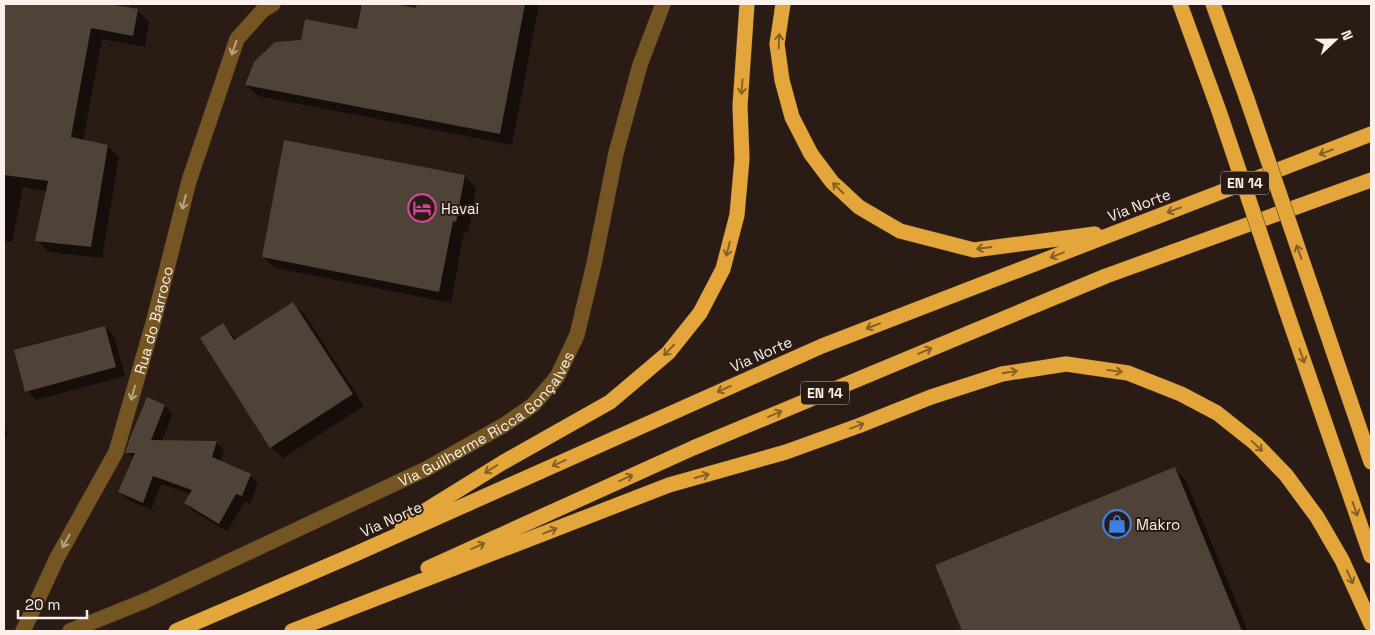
<svg xmlns="http://www.w3.org/2000/svg" width="1375" height="635" font-family="'Space Grotesk',sans-serif">
<style>
.shadow{fill:#0007}
.building{fill:#4f4236}
.lines{fill:none;stroke-linecap:round;stroke-linejoin:round}
.minor-casing{stroke:#43352e;stroke-width:16}
.highway-casing{stroke:#43352e;stroke-width:16}
.minor{stroke:#755623;stroke-width:15}
.highway{stroke:#e4a63a;stroke-width:15}
.highway-bridge-casing{stroke:#43352e;stroke-width:16;stroke-linecap:butt}
.highway-bridge{stroke:#e4a63a;stroke-width:15}
.oneway{stroke:#876027}
.oneway2{stroke:#b8a387}
.labels{text-anchor:middle;dominant-baseline:central;stroke-width:4;stroke-linejoin:round;paint-order:stroke}
.shield{fill:#2a1b14;stroke:#bcb0aa;stroke-width:1}
.shield-label{font-size:14px;font-weight:bold;fill:#fbf0eb}
.street-label{font-size:15px;fill:#fbf0eb;stroke:#2a1b14}
.poi-label{font-size:15px;fill:#fbf0eb;stroke:#2a1b14;text-anchor:start}
</style>
<rect width="100%" height="100%" fill="#2a1b14"/>
<path class="shadow" d="M4,4h98l36,7 11,11 -4,25 -43,-8 -19,102 25,5 11,11 -17,101 -54,-6 -11,-12 10,-49 -24,-4 -11,55 -8,-1z
M363,4h23l31,6 1,-6h121l-27,141 -254,-49 -12,-11 56,-43 56,-11z
M465,176l11,12 -8,45 -4,-1 -13,71 -176,-35 -12,-11z
M293,303l12,12 59,91 -81,52 -12,-11 -48,-122 14,15z
M105,327l9,9 11,40 -89,24 -9,-9z
M148,399l17,7 8,8 -12,28h55l8,8 -4,12 30,13 8,8 -8,21 -5,-3 -18,30 -34,-20 -8,-8 6,-9 -30,-10 -10,26 -23,-10 -8,-8 14,-33 -7,-6z
M4,420l3,16 -3,1z
M1175,469l11,12 62,150h-285l-27,-65z"/>
<path class="building" d="M4,4h104l30,5 -5,27 -42,-8 -20,109 37,8 -17,102 -56,-6 13,-60 -44,-6z
M362,4h31l23,4 1,-4h108l-25,130 -255,-49 9,-23 21,-20 26,-2 4,-21 52,10z
M284,140l181,35 -9,47 -3,-1 -14,71 -177,-35z
M293,302l60,92 -83,54 -70,-110 23,-15 11,17z
M105,326l11,41 -91,25 -11,-42z
M147,397l18,8 -14,35 66,1 -5,16 39,17 -9,22 -6,-2 -17,30 -35,-21 8,-13 -39,-14 -10,27 -25,-11 17,-39h-10l5,-15z
M1175,467l67,164h-280l-27,-66z"/>
<g class="lines">
<defs>
<g id="minor">
<path id="s1" d="M23,631l34,-73 59,-106 38,-132 35,-139 48,-142 26,-29 10,-6"/>
<path id="s2" d="M70,631l77,-31 279,-131 78,-44 29,-20 24,-28 20,-42 17,-71 22,-111 24,-88 23,-61"/>
</g>
<path id="highway" d="M783,4l-6,40 5,36 10,37 19,37 21,28 27,25 41,24 74,19 121,-16
M1180,4l39,107
M1213,4l34,95
M1315,298l56,164
M1286,310l85,246
M402,525l100,-62 108,-61 58,-49 32,-40 23,-44 14,-54 5,-56 -2,-53 7,-102
M428,568l265,-120 413,-172 265,-96
M176,631l177,-76 469,-209 549,-212
M292,631l377,-146 117,-33 72,-26 73,-29 71,-23 64,-10 62,9 53,21 36,19 39,31 30,31 31,42 25,43 29,64"/>
</defs>
<use href="#minor" class="minor-casing"/>
<use href="#highway" class="highway-casing"/>
<use href="#minor" class="minor"/>
<use href="#highway" class="highway"/>
<defs>
<path id="highway-bridge" d="M1247,99l68,199
M1219,111l67,199"/>
</defs>
<use href="#highway-bridge" class="highway-bridge-casing"/>
<use href="#highway-bridge" class="highway-bridge"/>
</g>
<defs><path id="oneway-shaft" d="M-6 0H5M1.5-3L5.5 0L1.5 3" fill="none" stroke-width="1.6" stroke-linecap="round" stroke-linejoin="round" transform="scale(1.25)"/></defs>
<g class="oneway">
<use href="#oneway-shaft" transform="translate(779 41) rotate(-87)"/>
<use href="#oneway-shaft" transform="translate(742 87) rotate(94)"/>
<use href="#oneway-shaft" transform="translate(1326 152) rotate(159)"/>
<use href="#oneway-shaft" transform="translate(838 188) rotate(-136)"/>
<use href="#oneway-shaft" transform="translate(1174 210) rotate(159)"/>
<use href="#oneway-shaft" transform="translate(984 248) rotate(173)"/>
<use href="#oneway-shaft" transform="translate(728 249) rotate(104)"/>
<use href="#oneway-shaft" transform="translate(1299 252) rotate(-109)"/>
<use href="#oneway-shaft" transform="translate(1057 255) rotate(159)"/>
<use href="#oneway-shaft" transform="translate(873 326) rotate(159)"/>
<use href="#oneway-shaft" transform="translate(669 350) rotate(133)"/>
<use href="#oneway-shaft" transform="translate(925 351) rotate(-23)"/>
<use href="#oneway-shaft" transform="translate(1302 356) rotate(71)"/>
<use href="#oneway-shaft" transform="translate(1115 371) rotate(8)"/>
<use href="#oneway-shaft" transform="translate(1010 372) rotate(-9)"/>
<use href="#oneway-shaft" transform="translate(724 389) rotate(156)"/>
<use href="#oneway-shaft" transform="translate(775 414) rotate(-23)"/>
<use href="#oneway-shaft" transform="translate(857 426) rotate(-20)"/>
<use href="#oneway-shaft" transform="translate(1257 446) rotate(43)"/>
<use href="#oneway-shaft" transform="translate(559 463) rotate(156)"/>
<use href="#oneway-shaft" transform="translate(491 469) rotate(148)"/>
<use href="#oneway-shaft" transform="translate(702 476) rotate(-16)"/>
<use href="#oneway-shaft" transform="translate(626 478) rotate(-24)"/>
<use href="#oneway-shaft" transform="translate(1355 509) rotate(71)"/>
<use href="#oneway-shaft" transform="translate(550 531) rotate(-21)"/>
<use href="#oneway-shaft" transform="translate(478 546) rotate(-24)"/>
<use href="#oneway-shaft" transform="translate(1350 577) rotate(66)"/>
</g>
<g class="oneway2">
<use href="#oneway-shaft" transform="translate(234 48) rotate(109)"/>
<use href="#oneway-shaft" transform="translate(184 202) rotate(104)"/>
<use href="#oneway-shaft" transform="translate(133 393) rotate(106)"/>
<use href="#oneway-shaft" transform="translate(66 541) rotate(119)"/>
</g>
<defs>
<symbol id="hotel-ring" viewBox="-11 -11 22 22"><circle r="9.5" fill="#2a1b14" stroke="#d1479c" stroke-width="1.5"/><path d="M-6-4.5h1.5V1H6V5H4.5V3h-9V5H-6ZM-4 0a1.8 1.8 0 1 1 3.6 0ZM.5 0V-2.5h3Q6-2.5 6 0Z" fill="#d1479c"/></symbol>
<symbol id="shop-ring" viewBox="-11 -11 22 22"><circle r="9.5" fill="#2a1b14" stroke="#3f7fe0" stroke-width="1.5"/><path d="M-5-2.5h2.3a2.7 3.5 0 0 1 5.4 0H5L5.5 6h-11ZM-1.5-2.5h3a1.5 2.3 0 0 0-3 0Z" fill="#3f7fe0"/></symbol>
</defs>
<g fill-rule="evenodd">
<use href="#hotel-ring" x="406" y="192" width="32" height="32"/>
<use href="#shop-ring" x="1101" y="508" width="32" height="32"/>
</g>
<g class="labels">
<g class="shield">
<rect x="1221" y="171.5" width="48" height="23" rx="4"/>
<rect x="801" y="381.5" width="48" height="23" rx="4"/>
</g>
<g class="shield-label">
<text x="1245" y="183">EN 14</text>
<text x="825" y="393">EN 14</text>
</g>
<g class="street-label">
<text transform="translate(1139 205) rotate(-21)">Via Norte</text>
<text stroke="none"><textPath href="#s1" startOffset="339">Rua do Barroco</textPath></text>
<text transform="translate(761 354) rotate(-24)">Via Norte</text>
<text stroke="none"><textPath href="#s2" startOffset="471">Via Guilherme Ricca Gonçalves</textPath></text>
<text transform="translate(391 519) rotate(-24)">Via Norte</text>
</g>
<g class="poi-label">
<text x="441" y="208">Havai</text>
<text x="1136" y="524">Makro</text>
</g>
</g>
<rect width="1375" height="635" fill="none" stroke="#fbf0eb" stroke-width="10"/>
<g transform="translate(1335 40) rotate(68)" stroke="#2a1b14" stroke-width="4" paint-order="stroke">
<path d="M0-4L9 19L0 12L-9 19Z" fill="#fbf0eb"/>
<text y="-8" font-size="14" font-weight="bold" text-anchor="middle" fill="#fbf0eb">N</text>
</g>
<path d="M18 610v8h69v-8" fill="none" stroke="#fbf0eb" stroke-width="2.5"/>
<text x="25" y="610" font-size="15" fill="#fbf0eb" stroke="#2a1b14" stroke-width="4" paint-order="stroke">20 m</text>
</svg>
